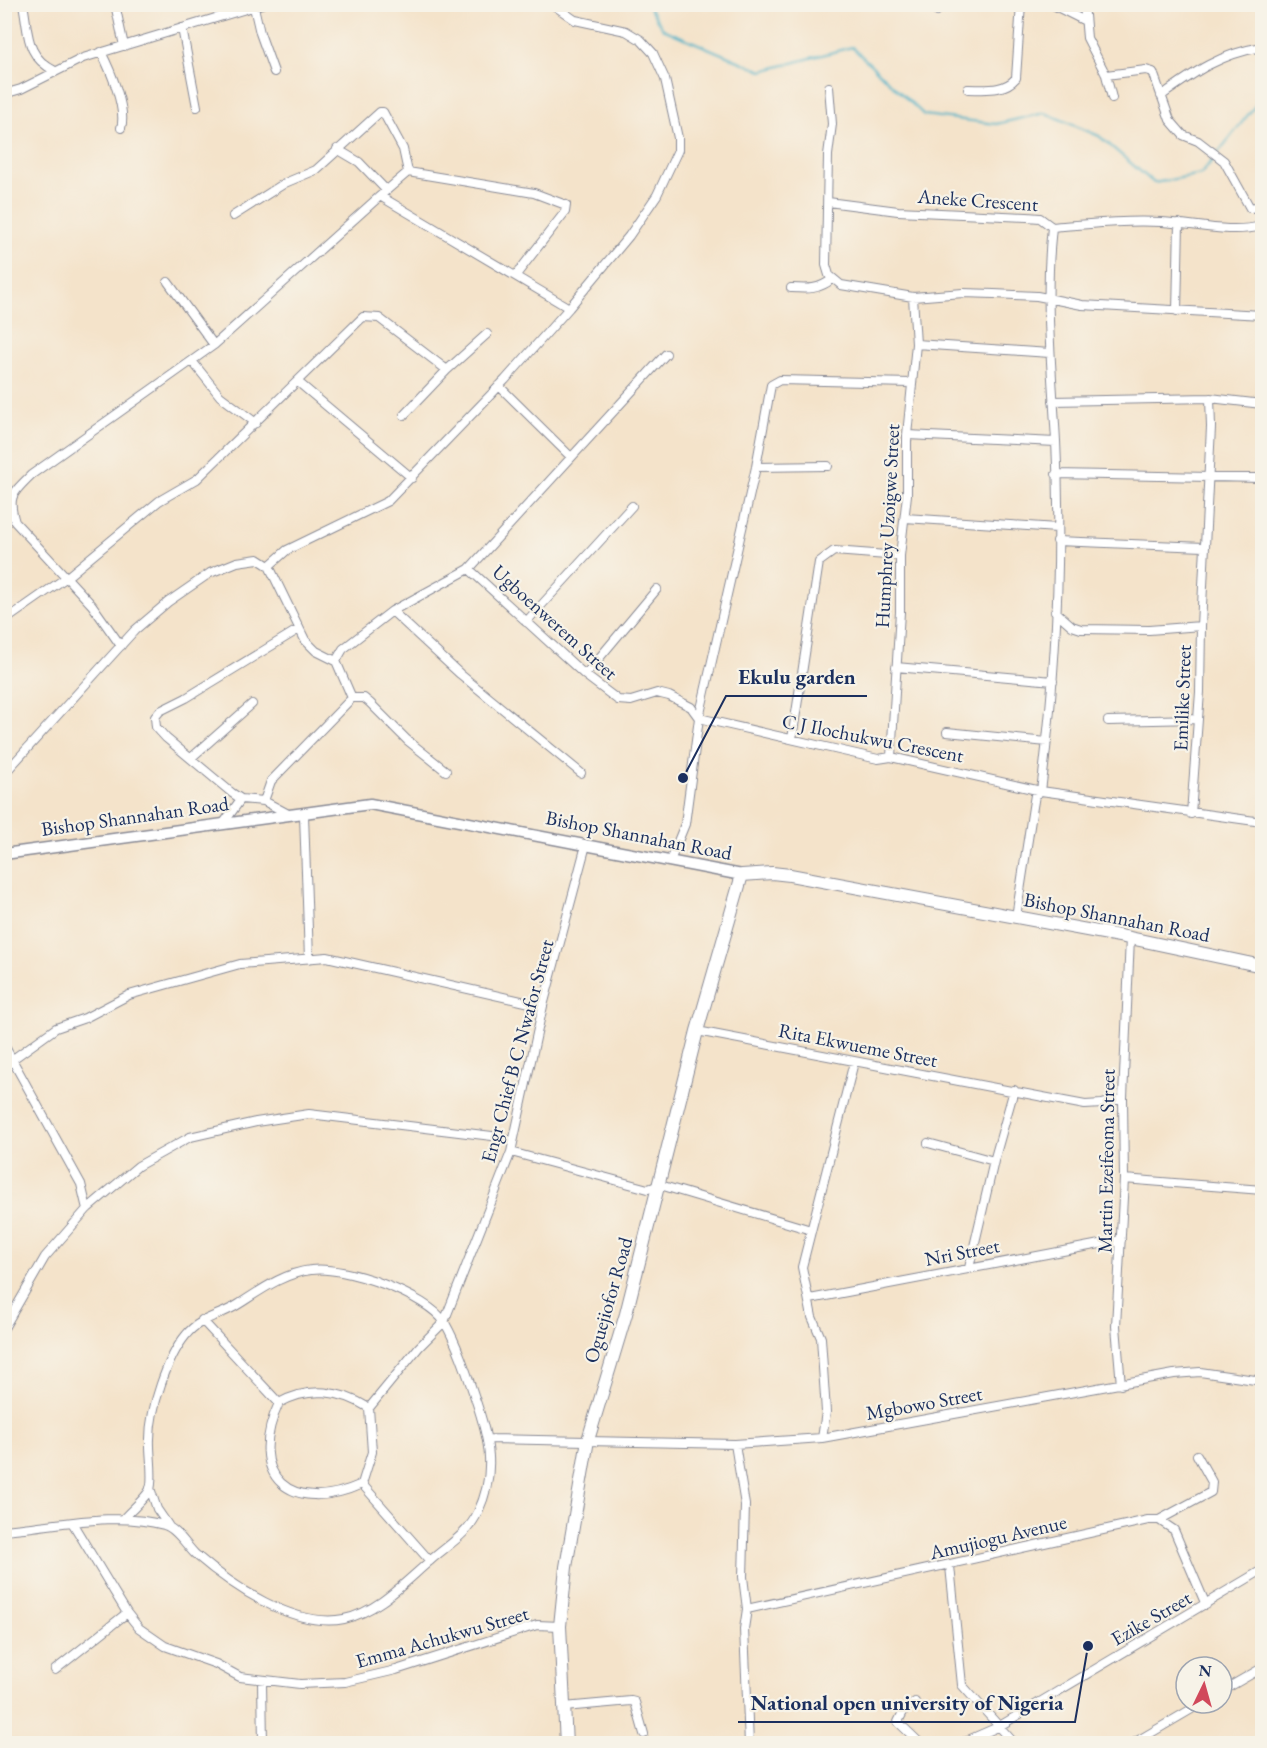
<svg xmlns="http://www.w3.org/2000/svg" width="1267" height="1748" font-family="'EB Garamond',serif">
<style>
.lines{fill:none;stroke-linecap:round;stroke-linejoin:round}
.stream{stroke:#49b1c8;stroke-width:2}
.minor-casing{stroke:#888994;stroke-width:10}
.tertiary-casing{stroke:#888994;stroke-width:13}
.secondary-casing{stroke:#888994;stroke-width:14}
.minor{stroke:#fff;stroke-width:8}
.tertiary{stroke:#fff;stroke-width:10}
.secondary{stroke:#fff;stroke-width:12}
.labels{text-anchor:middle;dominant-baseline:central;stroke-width:4.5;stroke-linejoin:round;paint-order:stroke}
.street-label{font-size:20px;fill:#1b2f5e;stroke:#f7f3e8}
.leader{fill:none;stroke:#1b2f5e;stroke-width:2}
.callout-dot{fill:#1b2f5e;stroke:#f7f3e8;stroke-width:2}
.callout-label{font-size:21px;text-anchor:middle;font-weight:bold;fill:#1b2f5e;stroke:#f7f3e8;stroke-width:4.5;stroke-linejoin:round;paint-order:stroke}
</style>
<rect width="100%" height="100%" fill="#f7f3e8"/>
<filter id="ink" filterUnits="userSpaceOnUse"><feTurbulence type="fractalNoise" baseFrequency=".0167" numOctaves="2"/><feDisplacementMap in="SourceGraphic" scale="12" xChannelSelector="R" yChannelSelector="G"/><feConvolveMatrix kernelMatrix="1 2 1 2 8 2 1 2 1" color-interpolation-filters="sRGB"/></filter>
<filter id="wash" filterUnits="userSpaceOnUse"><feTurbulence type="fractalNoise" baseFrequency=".008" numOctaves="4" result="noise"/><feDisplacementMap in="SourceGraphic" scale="24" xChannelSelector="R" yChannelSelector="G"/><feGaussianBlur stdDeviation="1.35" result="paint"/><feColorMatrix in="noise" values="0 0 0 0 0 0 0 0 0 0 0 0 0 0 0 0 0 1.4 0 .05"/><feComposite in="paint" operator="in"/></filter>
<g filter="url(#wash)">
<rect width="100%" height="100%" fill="#f4e3ca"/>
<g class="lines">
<path class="stream" d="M647,4l16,25 99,42 90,-24 72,68 72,9 49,-11 54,23 55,47 47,-9 13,-16
M1217,154l45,-57"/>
</g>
</g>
<g filter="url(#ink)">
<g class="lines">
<defs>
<path id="minor" d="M23,4c6,30 2,52 32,67
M115,4l9,42
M1051,4l34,17
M1084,4l3,34 19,37 6,23
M254,7l6,26 14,39
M937,11l3,-7
M182,28l15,79
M101,52c9,17 26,57 20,76
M1106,75l40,-5 7,2 17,48 13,15 15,6 26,20 26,47 12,-2
M829,87l3,37 -4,31 -2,110 3,10 12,10 72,12 50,-4 31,1 43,2 45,9 180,10
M968,89c17,0 36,3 48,-11l5,-74
M4,94l17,-5 62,-31 179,-54
M1161,96c35,-25 59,-42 101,-49
M337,149l22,13 27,28
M380,196l28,-24 126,21 32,12 -1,7 -49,63
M828,202l70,9 129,6 13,1 12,9
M1257,208l5,11
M233,216l52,-33 31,-13 64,-58h3l20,37 5,23
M1052,227c37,-3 73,-7 110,-5 34,2 67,12 100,4
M168,282l46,63
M791,288c16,1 28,2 41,-9
M1177,311l2,-88
M916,344l134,9
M192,361l28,35 36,27
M298,382l114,96
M499,386l72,71
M1053,401l157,-3 52,6
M404,415l43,-45 40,-36
M907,435l149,7
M756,467l72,-1
M1056,474l206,4
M905,518l152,10
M1057,541l147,6
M269,566l18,-16 101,-49 117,-121 64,-72 60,-72 28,-41 21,-45v-12l-13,-59 -12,-26 -12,-13 -15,-9 -51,-11 -23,-16
M469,569l116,106 33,25 13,1 26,-8 12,3 22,11 8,11
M392,611l68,63 121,99
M1055,611l17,15 9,3 68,1 52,-4
M4,621l63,-44 92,-76 38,-22 166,-162 16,1 68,52
M526,622l106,-116
M121,646l-29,-41 -77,-83c-8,-26 -2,-29 16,-47l183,-130 166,-149 189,112
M336,661l7,-12 49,-38 77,-42 197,-215
M896,667l157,14
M585,675l72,-86
M699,718l179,41 13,-2 150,34 221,31
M1108,721l90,-2
M947,732l100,10
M792,739l27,-177 15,-11 66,5
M891,757l9,-145v-56l7,-61v-60l9,-91 -3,-47
M191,758l61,-54
M4,774l131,-144 33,-28 42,-29 27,-11 21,-3 11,7 36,74 11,11 20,10 16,37
M264,801l7,-20 81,-83h12l6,5 37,37 39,31
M1191,814l9,-122 1,-66 10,-199 -1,-29
M290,815l-26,-14 -23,-2 -9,-6 -66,-55 -10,-11 -1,-10 5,-6 26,-13 113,-69
M304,815l5,144
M223,824l18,-25
M670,861l15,-37 14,-106 57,-251 15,-82 9,-5 131,3
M1016,917l17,-110 2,-12 6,-4c15,-116 21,-234 15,-350 -4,-71 -12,-143 -4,-214
M697,1031l388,74 17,-1 21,-6
M4,1045l77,139 6,25
M4,1068l9,-9 43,-31 29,-10 44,-23 111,-31 87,-7 216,49
M928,1143l66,18
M511,1152l137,37 12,-4 151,45
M1124,1179l138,11
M969,1268l25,-107 20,-71
M810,1299l311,-59
M202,1320l77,83
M4,1328l41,-71 42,-48 51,-43 52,-29 66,-15 53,-8 183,22 19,5
M1121,1385l-5,-59 8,-147 -1,-81 7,-160
M822,1438l4,-26 -5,-74 -9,-21 -10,-50 52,-205
M489,1439l246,5 87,-6 352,-64 26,-2 62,9
M735,1444l10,61 -2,72 4,32 -3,20 5,115
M362,1484c-71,32 -117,-8 -83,-81 30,-17 62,-13 90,5
M150,1488l7,21 11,16
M1159,1520l52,-28 1,-10 -15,-27
M73,1524l54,89 12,15 26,18 51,18 24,13 60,7 45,-2 51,-12 141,-45 23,1
M4,1530c51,-4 112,-19 160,-5 12,3 22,20 31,29 36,31 99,75 149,65 34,-7 62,-38 87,-59 17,-15 37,-26 47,-48 19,-41 11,-73 -3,-114 -8,-24 -17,-52 -30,-75 -17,-28 -102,-58 -134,-53 -27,3 -50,20 -72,34 -18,12 -39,13 -53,31 -19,23 -36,74 -36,104 -1,12 4,40 0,50 -4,9 -18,20 -25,28
M430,1561l-68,-77 10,-32 -3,-44 50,-61 25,-25 67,-170 32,-146 43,-161
M950,1566l12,119 53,59
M747,1609l401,-89h11l15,10 32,75
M55,1670l72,-57
M262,1682l1,62
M1222,1691l40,-23
M915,1702l-11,8 -6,12 23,22
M564,1707l67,-6 4,1 9,32
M959,1744l39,-17 264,-157
M1132,1744l70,-41"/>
<path id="tertiary" d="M4,854l366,-50 372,71"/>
<path id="secondary" d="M566,1744l-6,-118 6,-59 22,-127 38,-126 71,-283 45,-156 30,-2 18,2 340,63 132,28"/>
</defs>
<use href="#minor" class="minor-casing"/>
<use href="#tertiary" class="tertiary-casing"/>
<use href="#secondary" class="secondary-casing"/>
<use href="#minor" class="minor"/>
<use href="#tertiary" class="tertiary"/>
<use href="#secondary" class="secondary"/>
</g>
</g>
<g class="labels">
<g class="street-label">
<text transform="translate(978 200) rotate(4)">Aneke Crescent</text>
<text transform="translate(887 526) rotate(-87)">Humphrey Uzoigwe Street</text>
<text transform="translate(555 622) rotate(42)">Ugboenwerem Street</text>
<text transform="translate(1182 698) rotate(-88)">Emilike Street</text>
<text transform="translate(873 738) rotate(11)">C J Ilochukwu Crescent</text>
<text transform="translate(135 816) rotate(-8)">Bishop Shannahan Road</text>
<text transform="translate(639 835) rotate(11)">Bishop Shannahan Road</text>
<text transform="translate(1117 917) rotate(11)">Bishop Shannahan Road</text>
<text transform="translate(858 1045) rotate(11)">Rita Ekwueme Street</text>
<text transform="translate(517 1051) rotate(-75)">Engr Chief B C Nwafor Street</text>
<text transform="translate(1106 1161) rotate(-89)">Martin Ezeifeoma Street</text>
<text transform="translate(962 1252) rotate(-11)">Nri Street</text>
<text transform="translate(608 1300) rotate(-74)">Oguejiofor Road</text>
<text transform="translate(924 1403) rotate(-10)">Mgbowo Street</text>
<text transform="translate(998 1537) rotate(-13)">Amujiogu Avenue</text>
<text transform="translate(1151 1618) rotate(-30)">Ezike Street</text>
<text transform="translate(442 1637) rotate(-16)">Emma Achukwu Street</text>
</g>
</g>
<path class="leader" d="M683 778L726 696H867M1088 1646L1075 1722H738"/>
<g class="callout-dot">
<circle cx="683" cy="778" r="6"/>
<circle cx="1088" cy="1646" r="6"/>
</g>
<g class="callout-label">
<text x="797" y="684">Ekulu garden</text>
<text x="907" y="1710">National open university of Nigeria</text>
</g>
<rect width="1267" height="1748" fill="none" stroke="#f7f3e8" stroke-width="24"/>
<g transform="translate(1204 1685) rotate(5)"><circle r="28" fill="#f7f3e8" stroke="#9fa5b1" stroke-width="1.5"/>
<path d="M0-4.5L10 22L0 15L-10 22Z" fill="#d1495b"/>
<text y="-9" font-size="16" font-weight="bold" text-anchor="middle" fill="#1b2f5e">N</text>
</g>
</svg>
